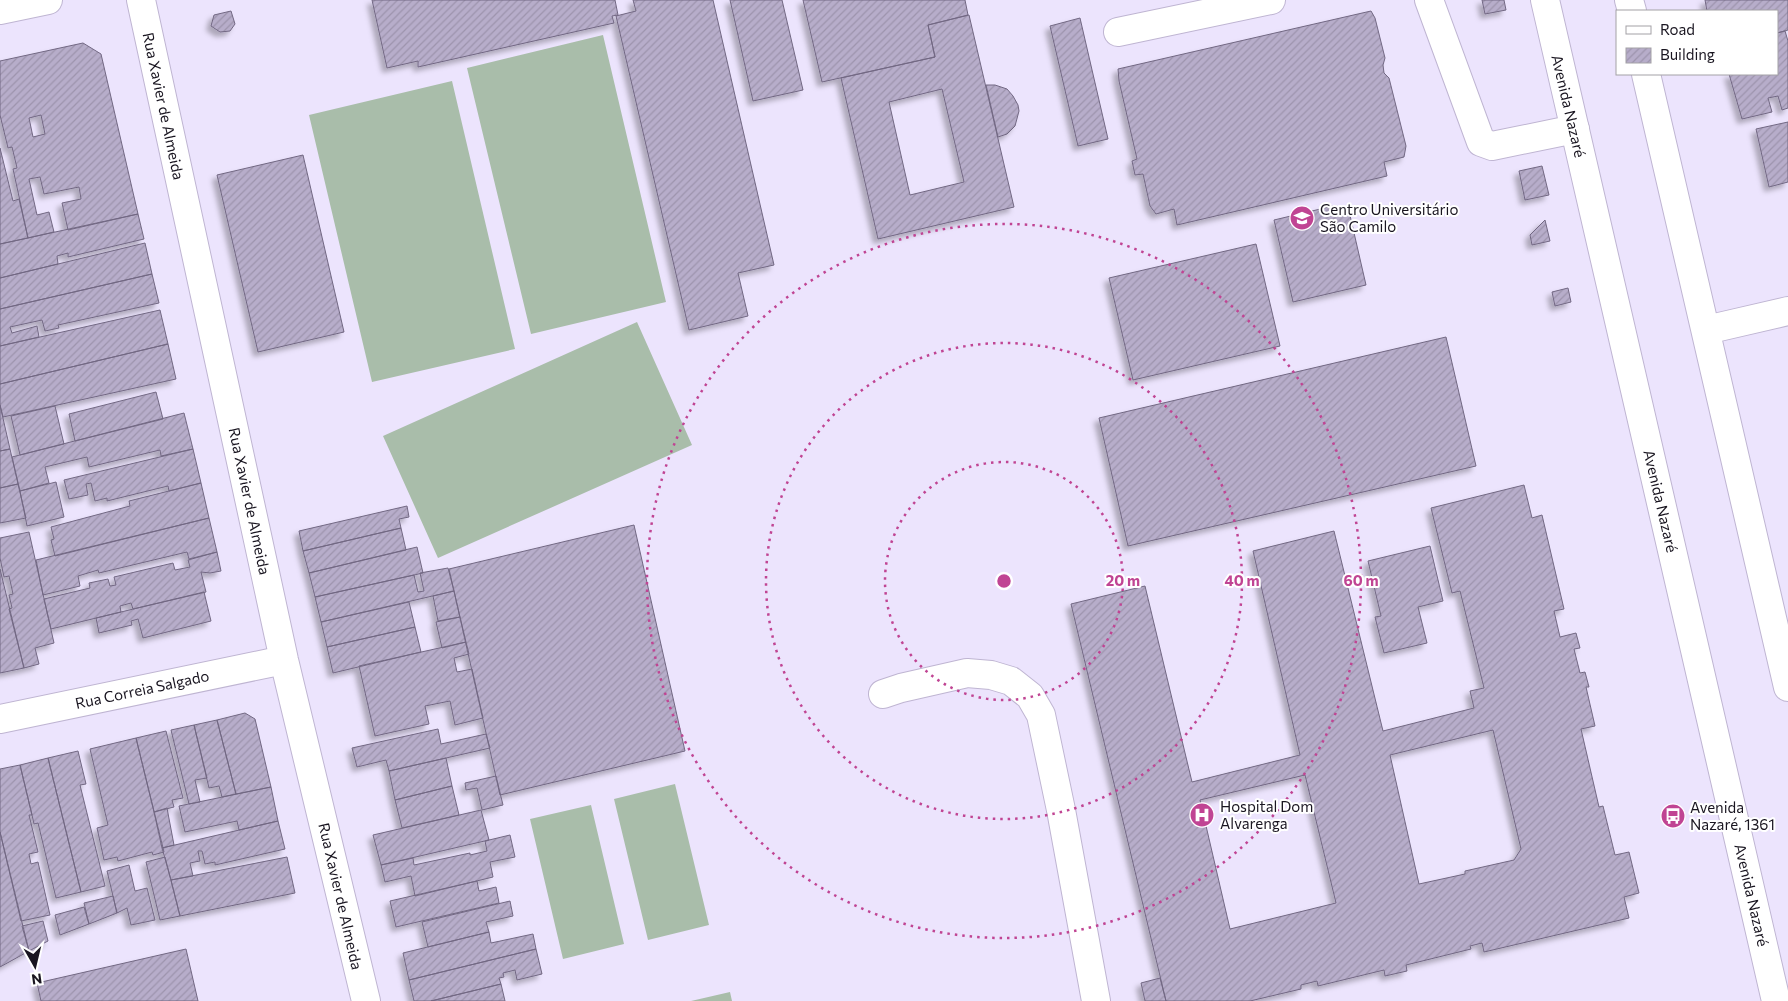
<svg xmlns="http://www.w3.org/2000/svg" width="1788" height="1001" font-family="Commissioner,sans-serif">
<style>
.grass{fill:#a9bdaa}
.building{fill:url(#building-hatch);stroke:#726883;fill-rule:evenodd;filter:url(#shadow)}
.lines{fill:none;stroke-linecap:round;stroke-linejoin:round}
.minor-casing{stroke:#bfb5d2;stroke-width:30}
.major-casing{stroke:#bfb5d2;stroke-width:30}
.minor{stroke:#fff;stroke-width:28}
.major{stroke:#fff;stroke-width:28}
.ring{fill:none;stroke:#c04493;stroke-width:2.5;stroke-dasharray:2.5 5}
.labels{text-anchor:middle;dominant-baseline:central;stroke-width:4;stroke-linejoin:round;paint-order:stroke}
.street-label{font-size:15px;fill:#191520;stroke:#fff}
.poi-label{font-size:15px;fill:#191520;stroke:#fff;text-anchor:start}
.centre{fill:#c04493;stroke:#fff;stroke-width:2.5}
.ring-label{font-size:15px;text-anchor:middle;font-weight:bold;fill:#c04493;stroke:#fff;stroke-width:4;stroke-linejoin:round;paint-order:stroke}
</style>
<defs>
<pattern id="building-hatch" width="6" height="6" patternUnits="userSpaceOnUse" patternTransform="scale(1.25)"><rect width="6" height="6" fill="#b7adca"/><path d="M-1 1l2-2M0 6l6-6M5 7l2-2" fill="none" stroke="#9d94ad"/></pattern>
<filter id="shadow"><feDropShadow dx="-4.5" dy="4.5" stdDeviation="2.5" flood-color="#0004"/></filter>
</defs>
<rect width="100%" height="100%" fill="#ece4fd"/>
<path class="grass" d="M603,35l63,267 -135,32 -64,-266z
M452,81l63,268 -143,33 -63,-267z
M637,322l55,123 -254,113 -55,-122z
M675,784l34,141 -61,15 -34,-141z
M591,805l33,139 -61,15 -33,-140z
M730,992l2,9h-41z"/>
<path class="building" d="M372,0h243l3,15 -6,1 2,7 -196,44v-6l-31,7z
M633,0h80l61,265 -36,8 10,43 -59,14 -73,-314 20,-5z
M730,0h52l21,90 -50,11z
M803,0h162l3,15 -40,10 7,32 -113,25z
M1482,0h22l2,10 -21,4z
M1705,0h83v30l-11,3v-22h-70z
M231,11l4,13 -5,7 -10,1 -9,-6 3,-11z
M1371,11l4,7 10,40 -2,7 1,8 5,5 17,68 -2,11 -20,5 3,14 -210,49 -3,-16 -18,5 -6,-8 -7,-32 -8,1 -3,-14 5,-2 -18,-78 -1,-12z
M969,15l45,192 -136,32 -37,-161 94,-21 -7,-32zM942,89l22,93 -54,13 -21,-93z
M1080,18l28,121 -30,7 -28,-120z
M1785,31l3,10v67l-6,2 -4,-14 -10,2 4,14 -30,7 -13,-45h48v-41z
M83,43l18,11 37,160 -70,16 -6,-27 19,-4 -2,-12 -35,7 -4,-17 -11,2 8,36 12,-3 5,20 -26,6 -15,-69 4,-1 -5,-21 -4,1 -8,-33v-54zM41,115l4,19 -12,3 -4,-19z
M986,85h9l12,4 6,7 5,9 1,6 -4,15 -8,8 -9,3z
M1788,122v60l-19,5 -13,-58z
M0,148l13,53 6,-2 9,39 -28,6z
M303,155l41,177 -86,20 -41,-177z
M1542,166l7,29 -24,5 -6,-29z
M1333,206l2,8 14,-3 17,74 -73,17 -19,-82z
M138,214l6,25 -76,18v-4l-11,3 1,8 -58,14v-34z
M1545,220l5,21 -18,4 -2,-10z
M145,243l7,31 -152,35v-31z
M1256,244l24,102 -147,34 -24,-102z
M152,274l7,29 -101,22 1,3 -14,3 -3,-11 -32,7 2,6 25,-7 2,11 -39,9v-37z
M1568,288l3,14 -16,4 -3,-14z
M160,310l8,34 -168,40v-38z
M1446,337l30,129 -348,80 -29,-128z
M168,344l8,35 -173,38 -3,-12v-21z
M156,392l7,27 -88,22 -6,-27z
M0,405l10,44 -10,2z
M55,406l9,38 -44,11 -9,-39z
M184,413l9,36 -32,7 -1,-6 -71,17 -2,-10 -42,10 4,16 -29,8 -8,-34z
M10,449l8,35 -18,4v-37z
M193,449l8,34 -32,8 -1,-5 -61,15v-3l-12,3 -4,-18 -5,1 2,11 -19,4 -5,-19z
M56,482l8,35 -37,9 -7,-35z
M201,483l8,35 -154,38 -4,-16 3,-1 -3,-12 79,-21 -1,-5z
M18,484l8,34 -26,5v-35z
M1524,485l8,33 10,-3 22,94 -10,2 6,26 16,-4 4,15 -6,1 6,24 5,-1 4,15h-3l9,39 -14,3 18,78 4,-1 12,49 14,-3 10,41 -15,4 5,21 -145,34 -2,-9 -12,3 1,3 -65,16 1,6 -22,5 -1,-6 -66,16 -1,-5 -16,4v4l-51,12h-84l-95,-397 74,-18 47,196 108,-27 -47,-204 81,-20 49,200 91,-23 -4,-17 14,-3 -24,-97 -8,2 -21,-85zM1493,730l28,119 -7,11 -49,11v3l-46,10 -29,-129zM1305,775l31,128 -106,26 -30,-129z
M407,506l2,11 -10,2 2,9 -98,23 -4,-20z
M209,518l8,34 -28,7 -2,-7 -88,21 -1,-3 -20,6 2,10 -37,9 -7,-35z
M634,525l51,226 -185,44 -51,-226z
M401,528l5,22 -97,23 -6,-22z
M29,532l25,111 -19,5 4,16 -15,4 -15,-59 3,-1 -3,-13 4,-1 -4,-18 -5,1 -4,-19v-20z
M1430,546l13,55 -25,6 9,36 -43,10 -9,-36 6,-1 -13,-55z
M417,547l6,26 -108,24 -6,-24z
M217,552l4,19 -11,2 -9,-1 5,20 -73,17 -2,-6 -11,3 1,6 -70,17 -7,-30 46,-11 -1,-5 19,-4 2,7 6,-1 -2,-8 59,-14 2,7 15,-3 -2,-7z
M448,568l6,23 -133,31 -6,-25 99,-22 4,17 6,-1 -4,-18z
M0,569l24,99 -24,5z
M454,591l6,26 -22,4 -5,-25z
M204,592l7,29 -68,17 -5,-19 -7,2 1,4 -33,8 -3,-15z
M409,602l6,25 -88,20 -6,-25z
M460,617l6,25 -24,6 -6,-26z
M415,627l6,25 -88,21 -6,-26z
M466,642l3,12 -15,4 3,14 15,-3 11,49 -28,7 -5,-24 -25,5 4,18 -54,12 -16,-70z
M245,713l10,6 16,68 -35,7 -19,-74z
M217,720l19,74 -14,3 -3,-11 -10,2 -15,-63z
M194,725l13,53 -12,2 5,22 -11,2 -18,-74z
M438,729l3,15 45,-10 4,14 -101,23 -3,-11 -29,7 -5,-19z
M166,731l17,67 -11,2 2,7 -20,5 -18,-74z
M136,738l28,114 -11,3 -1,-3 -34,9 -1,-4 -13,3 -7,-32 11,-3 -18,-76z
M78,751l8,33 -6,1 25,101 -24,6 -33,-134z
M48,758l33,134 -25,6 -18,-75 -4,1 -2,-9 -12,-50z
M446,758l6,28 -57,14 -6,-29z
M20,765l12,50h-3l9,37 -9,2 2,10 7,-2 12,53 -29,6 -21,-89v-63z
M496,776l7,29 -21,5 -5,-22 -11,2 -1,-7z
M452,786l7,29 -57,13 -7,-28z
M271,787l7,34 -39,9 -2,-9 -52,11 -6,-26z
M167,808l7,37 -12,3 -8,-36z
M481,810l8,30 -108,25 -8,-30z
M278,821l7,28 -70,16v-3l-10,2 -3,-13h-4l2,10 -10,2 3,13 -22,4 -9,-32z
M0,832l29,119 -29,16z
M510,835l5,22 -25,5 3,15 -78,19 -4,-20 -26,6 -4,-17 32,-7 1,7 56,-12v2l17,-4 -2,-10z
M165,857l15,59 -20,4 -14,-58z
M287,857l8,36 -115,23 -9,-36z
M129,865l6,26 12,-3 8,32 -24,5 -4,-17 -10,5 -10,-42z
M477,881l2,10 17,-4 3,16 -103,24 -6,-26z
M113,896l4,17 -28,11 -5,-21z
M510,901l3,15 -27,6 3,10 -61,15 -6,-25z
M84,907l5,17 -29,11 -5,-20z
M43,921l5,20 -19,10 -7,-25z
M489,932l2,11 42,-9 3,15 -127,31 -6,-27z
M186,949l12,52h-157l-4,-18z
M536,949l6,25 -25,6 -2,-10 -12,3 1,4 -5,1 2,6 -70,17h-17l-5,-21z
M1160,978l6,23h-21l-4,-18z
M501,984l4,17h-74z"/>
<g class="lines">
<defs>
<path id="minor" d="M141,0l143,660 82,341
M1429,0l52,142 11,4 83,-17
M0,10l48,-10
M1118,32l153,-32
M1706,330l82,-19
M883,694l18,-6 66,-15 24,2 20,6 19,15 11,19 20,95 35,191
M0,719l284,-59"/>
<path id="major" d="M1545,0l231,1001
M1629,0l3,11
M1646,74l142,613"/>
</defs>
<use href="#minor" class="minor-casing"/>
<use href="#major" class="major-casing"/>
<use href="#minor" class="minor"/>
<use href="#major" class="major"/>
</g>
<g class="ring">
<circle cx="1004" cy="581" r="119"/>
<circle cx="1004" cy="581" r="238"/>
<circle cx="1004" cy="581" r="357"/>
</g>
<defs>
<symbol id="university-disc" viewBox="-11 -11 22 22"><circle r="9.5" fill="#c04493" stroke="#fff"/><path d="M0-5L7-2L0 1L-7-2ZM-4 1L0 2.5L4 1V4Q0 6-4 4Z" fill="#fff"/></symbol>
<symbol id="hospital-disc" viewBox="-11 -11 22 22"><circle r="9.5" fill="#c04493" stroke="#fff"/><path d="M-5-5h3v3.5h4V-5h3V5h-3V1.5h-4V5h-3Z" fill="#fff"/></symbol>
<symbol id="bus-disc" viewBox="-11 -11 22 22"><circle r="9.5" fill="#c04493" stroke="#fff"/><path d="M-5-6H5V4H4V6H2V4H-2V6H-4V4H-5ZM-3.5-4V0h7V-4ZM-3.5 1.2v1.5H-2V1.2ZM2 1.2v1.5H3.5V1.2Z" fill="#fff"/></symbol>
</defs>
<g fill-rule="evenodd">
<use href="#university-disc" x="1288" y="204" width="28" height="28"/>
<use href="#hospital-disc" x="1188" y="801" width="28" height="28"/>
<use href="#bus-disc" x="1659" y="802" width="28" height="28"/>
</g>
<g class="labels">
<g class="street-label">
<text transform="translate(164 106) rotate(78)">Rua Xavier de Almeida</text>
<text transform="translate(1569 106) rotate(77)">Avenida Nazaré</text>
<text transform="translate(250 501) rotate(78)">Rua Xavier de Almeida</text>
<text transform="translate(1661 501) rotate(77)">Avenida Nazaré</text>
<text transform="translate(142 689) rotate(-12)">Rua Correia Salgado</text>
<text transform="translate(1752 895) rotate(77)">Avenida Nazaré</text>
<text transform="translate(341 896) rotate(77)">Rua Xavier de Almeida</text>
</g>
<g class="poi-label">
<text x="1320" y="209">Centro Universitário<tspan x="1320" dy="17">São Camilo</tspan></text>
<text x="1220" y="806">Hospital Dom<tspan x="1220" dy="17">Alvarenga</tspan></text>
<text x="1690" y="807">Avenida<tspan x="1690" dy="17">Nazaré, 1361</tspan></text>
</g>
</g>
<circle cx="1004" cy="581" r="8" class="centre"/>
<g class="ring-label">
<text x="1123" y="586">20 m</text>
<text x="1242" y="586">40 m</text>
<text x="1361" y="586">60 m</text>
</g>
<rect x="1616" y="10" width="162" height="65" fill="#ffffff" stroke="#a3a1a6"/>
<rect x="1626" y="26" width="25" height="8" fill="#ffffff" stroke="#a3a1a6"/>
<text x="1660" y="35" font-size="15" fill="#191520">Road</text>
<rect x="1626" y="48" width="25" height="15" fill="url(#building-hatch)" stroke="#a3a1a6"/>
<text x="1660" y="60" font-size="15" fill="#191520">Building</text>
<g transform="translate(35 966) rotate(172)" stroke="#ffffff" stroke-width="4" paint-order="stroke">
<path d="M0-4L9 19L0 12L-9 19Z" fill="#191520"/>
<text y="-8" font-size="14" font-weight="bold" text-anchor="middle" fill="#191520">N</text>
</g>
</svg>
